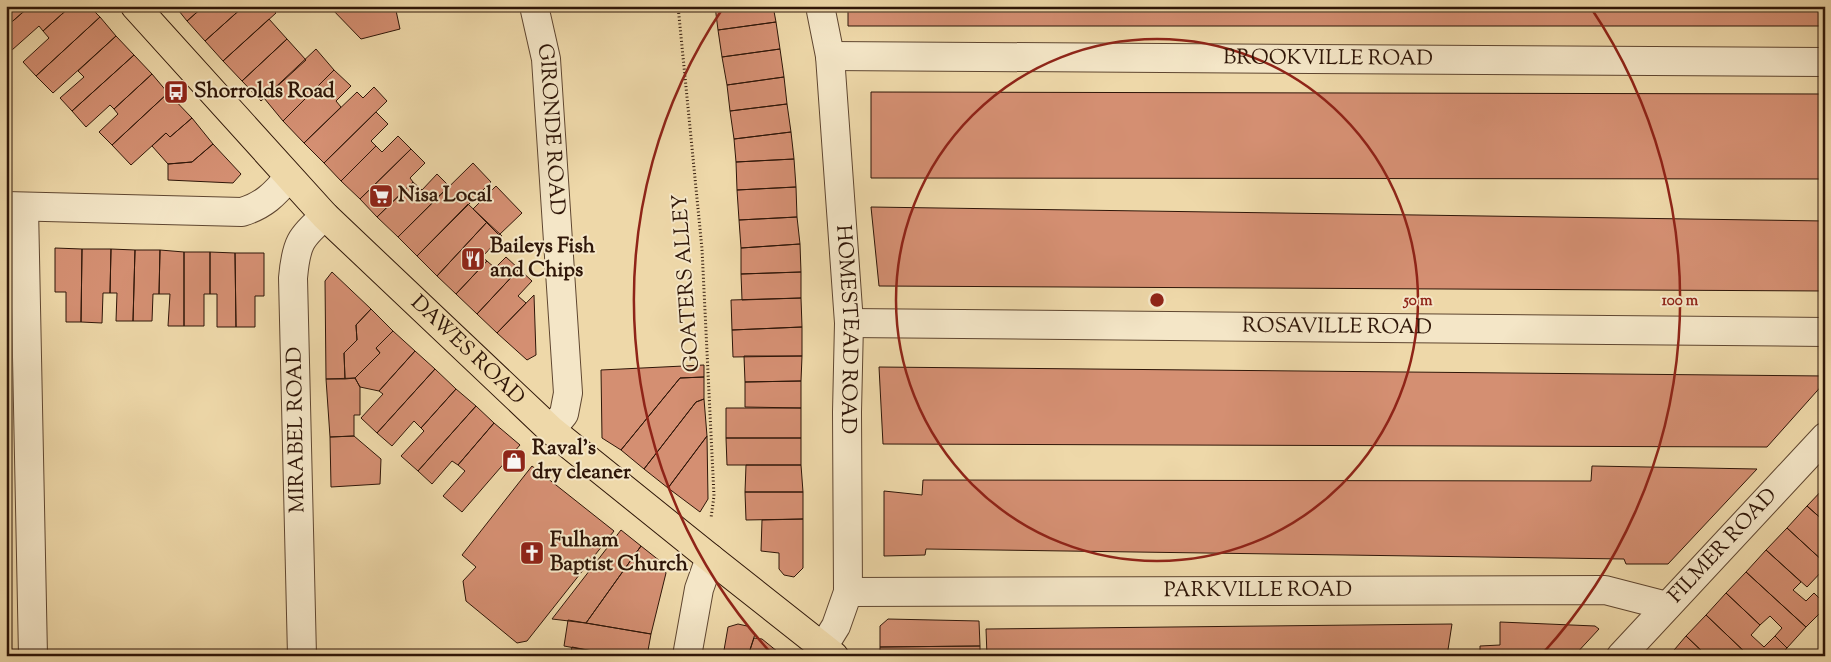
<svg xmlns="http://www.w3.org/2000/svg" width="1831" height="662" font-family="'Sorts Mill Goudy',serif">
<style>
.building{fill:#d48f72;stroke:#2f1608}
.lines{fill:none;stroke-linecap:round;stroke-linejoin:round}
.minor-casing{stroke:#5f4630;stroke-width:30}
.major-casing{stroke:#2f1608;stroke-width:30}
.path{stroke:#2f1608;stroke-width:3;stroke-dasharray:1 2.5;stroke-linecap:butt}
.minor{stroke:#f4e6c7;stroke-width:28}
.major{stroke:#eed8a9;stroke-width:28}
.ring{fill:none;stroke:#8f2418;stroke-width:2.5}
.labels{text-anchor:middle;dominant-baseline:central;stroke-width:4;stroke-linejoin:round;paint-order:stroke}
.street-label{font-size:21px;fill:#2f1608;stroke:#f4e6c7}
.poi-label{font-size:21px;font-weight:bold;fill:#2f1608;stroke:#f4e6c7;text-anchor:start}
.centre{fill:#8f2418;stroke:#f4e6c7;stroke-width:2.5}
.ring-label{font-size:15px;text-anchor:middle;font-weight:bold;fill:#8f2418;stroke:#f4e6c7;stroke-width:4;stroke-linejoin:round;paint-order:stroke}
</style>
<rect width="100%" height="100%" fill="#eed8a9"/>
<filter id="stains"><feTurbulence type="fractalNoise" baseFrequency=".004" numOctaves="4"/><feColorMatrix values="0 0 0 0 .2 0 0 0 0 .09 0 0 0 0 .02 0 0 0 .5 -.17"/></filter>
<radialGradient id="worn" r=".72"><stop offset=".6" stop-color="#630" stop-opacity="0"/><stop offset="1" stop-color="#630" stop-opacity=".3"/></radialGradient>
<path class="building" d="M6,6h24l-24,21z
M30,6h41l-28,25 -4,-5 -27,24 -6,-6v-17z
M71,6h18l11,11 -64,59 -13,-14 26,-24 -6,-7z
M175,6h29l-17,15z
M204,6h40l-39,35 -18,-20z
M244,6h26l6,7 -53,48 -18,-20z
M329,6h66l5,23 -39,10z
M715,6h58l3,16 -58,8z
M848,6h977v20h-977z
M100,17l16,19 -63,57 -17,-17z
M269,19l18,20 -45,42 -19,-20z
M776,22l4,27 -58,8 -4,-27z
M116,36l18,19 -62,56 -12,-13 24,-21 -6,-6z
M287,39l19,21 -45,41 -19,-20z
M316,49l18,21 -51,51 -19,-23z
M780,49l4,28 -57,8 -5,-28z
M134,55l18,19 -38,35 -4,-4 -24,22 -14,-16z
M334,70l17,16 -15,15 5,6 -37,36 -21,-22z
M152,74l16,19 -56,52 -13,-13 19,-18 -4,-5z
M784,77l3,27 -57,7 -3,-26z
M374,87l13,14 -63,62 -20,-20 53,-51 6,6z
M871,92l954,2v85l-954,-1z
M168,93l24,25 -22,19 -4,-4 -35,32 -19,-20z
M787,104l4,28 -57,7 -4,-28z
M376,112l12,12 -17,17 5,5 -35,35 -17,-18z
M192,118l21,26 -21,18 -24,2 -16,-18 14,-13 4,4z
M791,132l3,27 -58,3 -2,-23z
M398,136l13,13 -51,50 -19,-18 35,-35 6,6z
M213,144l28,30 -8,9 -65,-3v-16l24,-2z
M411,149l14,14 -15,15 3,4 -36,35 -17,-18z
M794,159l2,28 -59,3 -1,-28z
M473,163l18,19 -74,74 -19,-19z
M437,174l12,12 -51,51 -21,-20 36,-35 9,8z
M496,186l26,27 -23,22 -26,-26z
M796,187l1,30 -58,3 -2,-30z
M468,204l19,18 -50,54 -20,-20z
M871,207l954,14v70l-946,-5z
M797,217l3,27 -59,4 -2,-28z
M487,222l15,14 -20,21 5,4 -31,33 -19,-18z
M800,244l1,28 -60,2v-26z
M55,248l27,1 -1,73h-15v-30h-11z
M82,249h29l-1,44h-7l-1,30 -21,-1z
M111,249l24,1 -2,71h-17l1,-28h-7z
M135,250h25l-1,44h-6l-1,27h-19z
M160,250l24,2v74h-16l2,-32h-11z
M184,252h26v42h-6v32h-20z
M210,252l25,1 1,74h-19v-33h-7z
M235,253h29v43h-9v31h-19z
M506,257l13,12 -42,45 -21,-20 31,-33 8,7z
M519,269l13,12 -14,15 8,7 -29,30 -20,-19z
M332,272l39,37 -15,16 1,15 -13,13 1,26h-19l-1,-98z
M801,272v26l-59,2 -1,-26z
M534,295l2,60 -9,5 -30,-27z
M801,298l1,29 -70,3 -1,-30z
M371,309l22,22 -17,17 4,5 -25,25 -10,1 -1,-26 13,-13 -1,-15z
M802,327v29l-69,1 -1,-27z
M393,331l22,20 -36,40 -19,-4 -5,-9 25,-25 -4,-5z
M415,351l20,18 -58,64 -16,-15 22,-24 -4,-3z
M744,356h58l-1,25 -56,1z
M704,365v12l-24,1 -59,72 -19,-12 -1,-68z
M879,367l946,9v6l-58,65 -884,-3z
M435,369l21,20 -35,39 -7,-7 -22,25 -15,-13z
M704,377v22l-8,3 -52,67 -23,-19 59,-72z
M355,378l5,9v28h-6v21l-24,1 -4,-58z
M801,381v27l-56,-1v-25z
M456,389l20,17 -58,65 -17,-15 23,-25 -3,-3z
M704,399l3,37 -39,52 -24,-19 52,-67z
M476,406l18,17 -36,42 -6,-4 -20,23 -14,-13z
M726,408h75v30h-75z
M494,423l26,22 -58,67 -19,-16 22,-25 -7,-6z
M354,436l27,23 -1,25 -49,3 -1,-50z
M707,436l1,63 -8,13 -32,-24z
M726,438h75v27h-74z
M746,465h55l2,27h-58z
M532,466l82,65 -87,110 -10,2 -51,-42 -3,-20 13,-14 -14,-12z
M1592,466l165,3 -89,95h-42l-2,-5 -698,-10 -1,6 -41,1v-65l38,4 1,-15 668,1z
M1825,487v35l-18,-16z
M745,492h58v27l-57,1z
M1807,506l18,16v41l-38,-35z
M803,519v49l-9,9 -10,-2 -5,-6v-16l-18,-2 1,-31z
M1787,528l38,35v5l-18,19 -41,-37z
M621,530l20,16 -55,77 -34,-4z
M641,546l19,15 6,12 -15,61 -65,-11z
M1766,550l35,32 -8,8 13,11 8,-8 8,8 -2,12 -14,14 -60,-55z
M1746,572l60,55 -19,21 -12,-12 7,-8 -12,-12 -10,9 -34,-32z
M1726,593l34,32 -9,10 13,12 11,-11 12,12 -7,8h-31l-43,-41z
M1706,615l43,41h-42l-21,-20z
M888,619l91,2 1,25 -100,1v-21z
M568,620l83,14 -4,22h-28l-55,-10z
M1500,622l95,4 4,3 -25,27h-94v-10l20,-1z
M738,624l9,2 8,8 -7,22h-25l5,-29z
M1452,624l-5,32h-460l-1,-27z
M1686,636l21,20h-38z
M754,638l8,1 21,17h-35z
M980,646v10h-93l-7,-6v-3z
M572,647l47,9h-49z"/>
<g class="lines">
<defs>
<g id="minor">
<path id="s1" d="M534,6l12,53 22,334 -4,21 -13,16"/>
<path id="s2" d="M820,6l10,50 19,267 -2,89 1,180 -12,34 -13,21"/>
<path id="s3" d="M830,56l995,6"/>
<path d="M6,206l236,6c22,-7 32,-17 47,-35"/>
<path d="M24,207l9,449"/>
<path id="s4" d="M849,323l976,9"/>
<path id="s5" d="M848,592l757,-2 62,16"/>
<path d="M302,656l-9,-378c3,-34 7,-41 32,-62"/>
<path d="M687,656l12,-67 11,-31"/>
<path id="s6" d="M1621,656l204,-219"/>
</g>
<g id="major">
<path id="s7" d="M135,6l190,210 226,214 159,128 124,98"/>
</g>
</defs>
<use href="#minor" class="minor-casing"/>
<use href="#major" class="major-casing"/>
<path class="path" d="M678,6l24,243 12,247 -3,22"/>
<use href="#minor" class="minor"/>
<use href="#major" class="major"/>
</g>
<g class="ring">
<circle cx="1157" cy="300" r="261"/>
<path d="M771 653A523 523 0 0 1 723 8M1591 8A523 523 0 0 1 1543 653"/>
</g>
<defs>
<symbol id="bus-square" viewBox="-11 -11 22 22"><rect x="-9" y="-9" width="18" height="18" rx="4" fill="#8f2418" stroke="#f4e6c7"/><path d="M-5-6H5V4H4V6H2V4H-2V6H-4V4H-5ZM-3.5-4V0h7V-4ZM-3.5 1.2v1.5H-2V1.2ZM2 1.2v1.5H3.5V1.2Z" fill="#fff"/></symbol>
<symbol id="supermarket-square" viewBox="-11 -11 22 22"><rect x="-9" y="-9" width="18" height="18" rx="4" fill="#8f2418" stroke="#f4e6c7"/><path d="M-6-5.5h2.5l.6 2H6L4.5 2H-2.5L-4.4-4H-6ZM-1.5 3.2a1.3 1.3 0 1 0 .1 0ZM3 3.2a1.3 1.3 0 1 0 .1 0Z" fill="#fff"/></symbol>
<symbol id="restaurant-square" viewBox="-11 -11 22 22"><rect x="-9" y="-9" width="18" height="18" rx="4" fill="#8f2418" stroke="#f4e6c7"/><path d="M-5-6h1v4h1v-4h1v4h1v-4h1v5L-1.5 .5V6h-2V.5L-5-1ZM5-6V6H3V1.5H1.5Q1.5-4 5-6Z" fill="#fff"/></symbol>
<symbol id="shop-square" viewBox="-11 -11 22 22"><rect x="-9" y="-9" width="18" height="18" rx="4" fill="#8f2418" stroke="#f4e6c7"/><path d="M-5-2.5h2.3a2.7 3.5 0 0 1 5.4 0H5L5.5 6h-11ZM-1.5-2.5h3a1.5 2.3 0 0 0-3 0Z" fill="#fff"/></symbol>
<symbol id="church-square" viewBox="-11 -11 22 22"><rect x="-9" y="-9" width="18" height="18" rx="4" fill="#8f2418" stroke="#f4e6c7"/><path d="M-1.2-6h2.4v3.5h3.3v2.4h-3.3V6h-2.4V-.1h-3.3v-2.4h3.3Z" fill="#fff"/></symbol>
</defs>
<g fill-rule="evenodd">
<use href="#bus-square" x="162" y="78" width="28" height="28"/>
<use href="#supermarket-square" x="367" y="182" width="28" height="28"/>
<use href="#restaurant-square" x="459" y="245" width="28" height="28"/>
<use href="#shop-square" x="500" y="447" width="28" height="28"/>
<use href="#church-square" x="518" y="539" width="28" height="28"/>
</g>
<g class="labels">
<g class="street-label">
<text stroke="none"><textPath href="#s3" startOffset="498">BROOKVILLE ROAD</textPath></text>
<text stroke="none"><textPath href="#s1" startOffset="125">GIRONDE ROAD</textPath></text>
<text transform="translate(687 283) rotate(-94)">GOATERS ALLEY</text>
<text stroke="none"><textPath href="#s4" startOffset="488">ROSAVILLE ROAD</textPath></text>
<text stroke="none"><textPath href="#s2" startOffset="325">HOMESTEAD ROAD</textPath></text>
<text stroke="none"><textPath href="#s7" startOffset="479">DAWES ROAD</textPath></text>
<text transform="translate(297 430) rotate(-91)">MIRABEL ROAD</text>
<text stroke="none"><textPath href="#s6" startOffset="150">FILMER ROAD</textPath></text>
<text stroke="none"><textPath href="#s5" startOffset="410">PARKVILLE ROAD</textPath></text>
</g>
<g class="poi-label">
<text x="194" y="92">Shorrolds Road</text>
<text x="398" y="196">Nisa Local</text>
<text x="490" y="247">Baileys Fish<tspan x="490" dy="24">and Chips</tspan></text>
<text x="532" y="449">Raval's<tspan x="532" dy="24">dry cleaner</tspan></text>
<text x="550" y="541">Fulham<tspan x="550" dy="24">Baptist Church</tspan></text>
</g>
</g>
<circle cx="1157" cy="300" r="8" class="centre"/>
<g class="ring-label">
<text x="1418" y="305">50 m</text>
<text x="1680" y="305">100 m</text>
</g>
<rect width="1831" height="662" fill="none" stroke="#eed8a9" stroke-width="25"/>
<rect x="8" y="8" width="1816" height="647" fill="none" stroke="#2f1608" stroke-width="2.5"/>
<rect x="12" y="12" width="1806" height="637" fill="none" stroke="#2f1608"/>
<rect width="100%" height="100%" filter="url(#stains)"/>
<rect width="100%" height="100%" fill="url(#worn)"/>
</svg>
